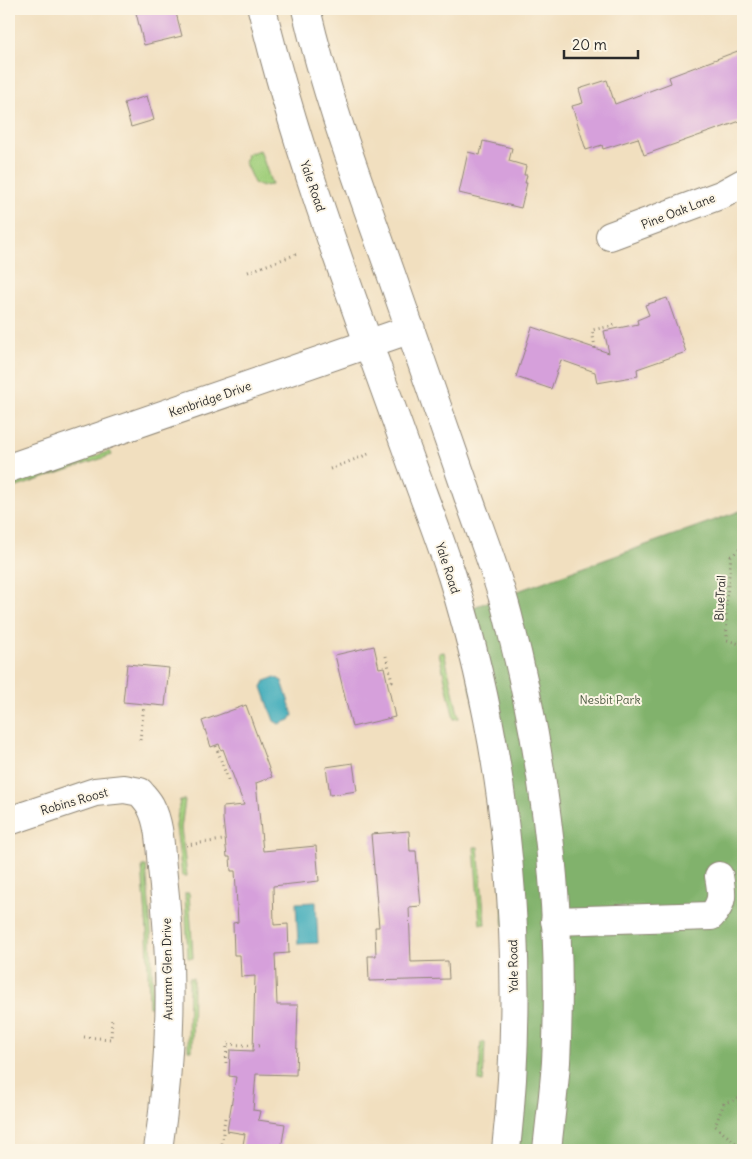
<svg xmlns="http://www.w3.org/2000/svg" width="752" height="1159" font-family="Delius,sans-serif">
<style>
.green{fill:#a2cf7d;stroke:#667d54}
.forest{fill:#81b26c;stroke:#566e4c}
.water{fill:#3cabba;stroke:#346b72}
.building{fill:#d6a0db}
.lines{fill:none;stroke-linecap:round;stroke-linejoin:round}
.minor-casing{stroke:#8e8575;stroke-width:30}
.major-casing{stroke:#8e8575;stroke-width:30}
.path{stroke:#8e8575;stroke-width:3;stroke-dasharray:1 4;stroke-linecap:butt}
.minor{stroke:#fff;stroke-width:28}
.major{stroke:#fff;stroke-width:28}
.labels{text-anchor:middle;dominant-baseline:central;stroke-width:4;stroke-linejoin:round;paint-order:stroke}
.street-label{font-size:12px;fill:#2b2b2b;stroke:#fcf5e5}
.park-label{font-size:12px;fill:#4f5c44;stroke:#fcf5e5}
</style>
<rect width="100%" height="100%" fill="#fcf5e5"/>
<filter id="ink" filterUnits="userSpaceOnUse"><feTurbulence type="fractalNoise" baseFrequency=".02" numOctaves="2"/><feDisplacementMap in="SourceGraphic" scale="10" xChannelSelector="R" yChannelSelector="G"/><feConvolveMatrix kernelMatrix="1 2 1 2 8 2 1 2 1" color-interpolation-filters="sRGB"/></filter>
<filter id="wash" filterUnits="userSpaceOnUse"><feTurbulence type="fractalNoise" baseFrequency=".0096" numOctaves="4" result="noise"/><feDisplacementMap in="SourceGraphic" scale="20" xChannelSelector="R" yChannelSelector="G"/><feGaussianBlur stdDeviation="1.12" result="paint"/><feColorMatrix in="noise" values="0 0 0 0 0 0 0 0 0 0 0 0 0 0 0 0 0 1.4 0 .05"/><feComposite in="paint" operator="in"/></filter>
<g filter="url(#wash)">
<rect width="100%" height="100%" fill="#f1dfbf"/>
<path class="green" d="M260,150l12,35 -11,1 -7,-3 -9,-20 2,-9z
M110,451l2,4 -101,34 -1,-4z
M444,652l15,66 -5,1 -15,-66z
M180,800h5l-4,28 6,48h-5l-6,-50z
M474,847h4l7,77h-5z
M142,866h4l5,65 2,76h-4l-2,-76z
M185,893h4l4,65h-5z
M189,978h4l-1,72h-4z
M481,1042l4,1 -2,39 -4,-1z"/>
<path class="forest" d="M743,510v640h-243l8,-183 -18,-192 -36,-161z"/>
<path class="water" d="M275,677l7,4 11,34 -3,5 -11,4 -5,-3 -12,-34 3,-6z
M316,902l2,41 -20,1 -2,-41z"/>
<g id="blocks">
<path class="building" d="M135,9h40l7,27 -38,9z
M743,49v71l-99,35 -6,-17 -35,11 -1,-4 -16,5 -14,-44 11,-3 -4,-14 28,-9 8,24 56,-21 -2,-6z
M147,96l7,24 -23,7 -7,-24z
M483,141l29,7 -3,13 17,5 -2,9h3l-2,8h2l-6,25 -62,-15 9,-41 12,3z
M667,298l19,54 -49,17 1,7 -41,7 -2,-11 -34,-12 -10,29 -35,-12 16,-50 77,26 -5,-22 34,-7 -1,-4 12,-5 -4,-10z
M374,646l5,22 5,-1 11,50 -43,10 -17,-72z
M127,664l42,4 -4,38 -42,-4z
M246,705l26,72 -16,6 7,68 53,-5 3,35 -46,5 1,39 14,-1 1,29 -14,1 2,51h21l-2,70 -40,-1 -3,36 7,1 -2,9 27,4 -4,26h-39l3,-16 -18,-3 9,-54 -7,-1 1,-26 23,1 2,-75 -14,1 -1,-22h-6l-1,-32 5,-1 -3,-51h-4l-1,-14h-3l-4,-38v-12l21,-2 -21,-56 -2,1 -2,-6 -8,3 -9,-26z
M353,763l4,28 -27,4 -4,-28z
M409,831l1,20h6l5,55 -12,1 2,55 37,-1 1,18 -80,2 -1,-25h8l-1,-29h4l-8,-93z"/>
</g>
</g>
<g filter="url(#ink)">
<use href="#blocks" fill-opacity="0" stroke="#8e8575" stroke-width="1"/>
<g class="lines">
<defs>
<path id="minor" d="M610,236l113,-42 20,-11
M9,468l402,-139
M9,821l86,-29 29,-3 16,3c4,5 9,10 11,15 9,17 9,41 11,60 11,94 10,190 -4,283
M555,921l156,-5c13,-13 11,-23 8,-40"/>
<path id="major" d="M262,9c37,153 95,301 148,450 14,39 29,77 42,117 57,183 75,384 54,574
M306,9c21,90 54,177 85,265 25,70 49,142 74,213 14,42 32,85 43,129 37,144 56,297 48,446 -2,29 -6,59 -9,88"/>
</defs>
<use href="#minor" class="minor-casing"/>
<use href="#major" class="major-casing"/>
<path class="path" d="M248,272l49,-18
M595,348l-3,-18 24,-5
M330,469l41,-16
M743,546l-12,10 -5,49 1,35 16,5
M386,656l6,25 -4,1
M140,740l4,-34
M216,746l12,34
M186,845l37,-5
M84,1037l27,2 1,-22
M226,1063l1,-19 32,2
M743,1097l-19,6 -9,23 28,23
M225,1118l-4,30 18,2"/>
<use href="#minor" class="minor"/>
<use href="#major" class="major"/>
</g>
</g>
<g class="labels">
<g class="street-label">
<text transform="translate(313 186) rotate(71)">Yale Road</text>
<text transform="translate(678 211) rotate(-21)">Pine Oak Lane</text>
<text transform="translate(210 399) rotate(-19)">Kenbridge Drive</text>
<text transform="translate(448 568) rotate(72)">Yale Road</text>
<text transform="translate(720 598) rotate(-87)">BlueTrail</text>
<text transform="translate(74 801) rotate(-16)">Robins Roost</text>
<text transform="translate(513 966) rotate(-91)">Yale Road</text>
<text transform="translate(167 969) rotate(-91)">Autumn Glen Drive</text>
</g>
<g class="park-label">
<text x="610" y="699">Nesbit Park</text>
</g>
</g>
<rect width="752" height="1159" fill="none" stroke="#fcf5e5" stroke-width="30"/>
<path d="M564 50v8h74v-8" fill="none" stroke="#2b2b2b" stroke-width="2.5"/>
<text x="572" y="50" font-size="15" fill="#2b2b2b" stroke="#fcf5e5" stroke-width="4" paint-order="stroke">20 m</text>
</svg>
